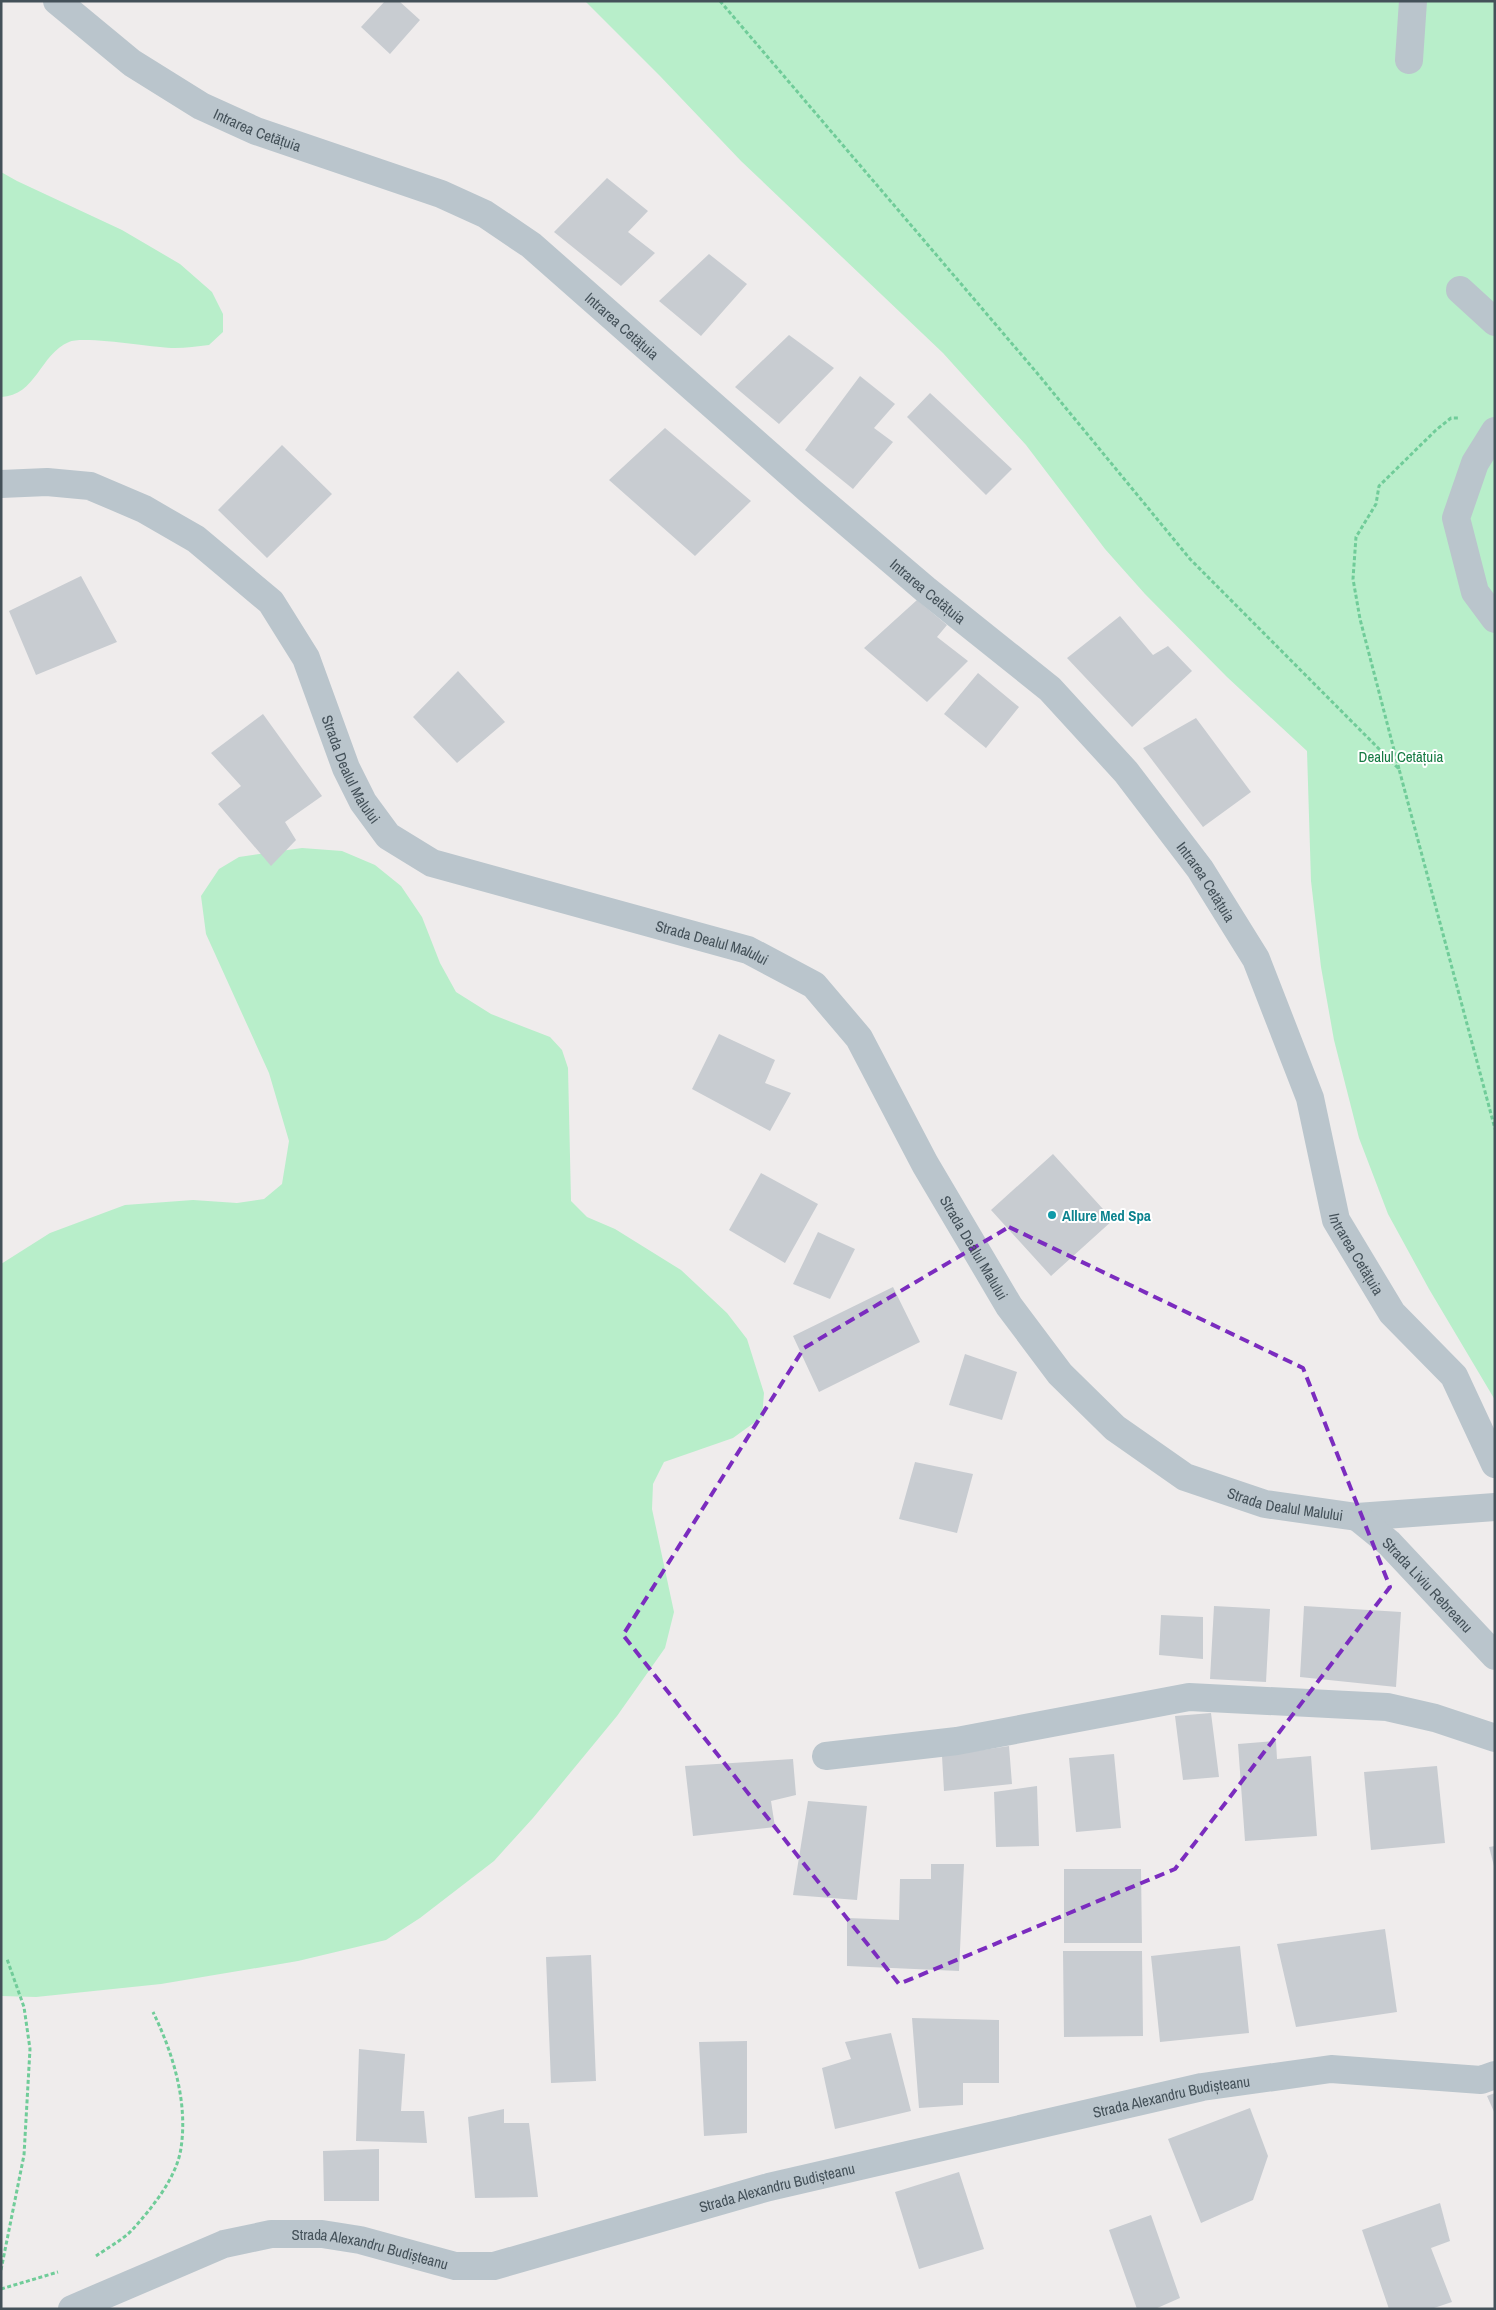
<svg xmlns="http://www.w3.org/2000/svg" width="1496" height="2310" font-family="'Archivo Narrow',sans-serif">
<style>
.green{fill:#b8eeca}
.building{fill:#c8ccd1}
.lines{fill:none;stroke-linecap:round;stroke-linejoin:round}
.path{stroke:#70cc99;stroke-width:3;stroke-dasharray:4 2.5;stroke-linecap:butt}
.minor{stroke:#bac5cc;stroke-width:28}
.marked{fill:none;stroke:#7b2cbf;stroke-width:4;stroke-dasharray:10 6;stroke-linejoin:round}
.culture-dot{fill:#0f9aa8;stroke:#fff;stroke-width:2}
.labels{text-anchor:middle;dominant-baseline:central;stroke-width:4;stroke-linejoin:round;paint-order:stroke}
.street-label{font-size:15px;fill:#445159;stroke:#fff}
.park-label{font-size:15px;fill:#157a42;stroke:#fff}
.culture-label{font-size:15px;font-weight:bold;fill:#0d838f;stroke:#fff;text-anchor:start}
</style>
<rect width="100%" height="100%" fill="#efecec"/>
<path class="green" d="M585,1h910v1399l-66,-111 -41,-75 -29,-76 -25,-98 -13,-73 -10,-86 -4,-130 -80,-74 -82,-83 -40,-45 -79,-104 -83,-92 -202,-192 -81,-85z
M1,172l16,9 105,49 58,34 32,28 11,22v18l-14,13c-11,1 -23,3 -34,3 -21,0 -92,-13 -106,-6 -29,12 -33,54 -68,55z
M302,848l40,3 33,14 26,21 21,31 18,46 16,29 35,22 59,23 12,13 6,18 3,133 16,16 28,12 66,41 46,43 20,26 17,54 -2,24 -29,21 -69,24 -11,22 -1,25 22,103 -9,36 -48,68 -84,102 -39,43 -74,57 -34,22 -88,21 -137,23 -125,13 -35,-1v-732l49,-31 75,-28 68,-5 44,3 27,-4 18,-15 7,-43 -20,-68 -63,-139 -5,-38 18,-27 20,-12z"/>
<path class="building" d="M385,1h14l21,19 -30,34 -29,-27z
M607,178l41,33 -20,21 27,21 -34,33 -67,-54z
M709,254l38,30 -46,52 -42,-35z
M789,335l45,33 -55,56 -44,-37z
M860,376l35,28 -21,24 19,14 -40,47 -48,-39z
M930,393l82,76 -26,26 -79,-78z
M665,428l86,73 -56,55 -86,-76z
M282,445l50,49 -65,64 -49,-48z
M81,576l36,66 -81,33 -27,-64z
M917,600l30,25 -10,12 31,24 -41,41 -63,-54z
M1120,616l33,39 15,-9 24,25 -60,56 -65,-69z
M458,671l47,51 -48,41 -44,-46z
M978,673l41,34 -33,41 -42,-34z
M263,714l59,82 -37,26 11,18 -25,26 -53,-62 23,-18 -30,-33z
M1196,718l55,74 -48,35 -60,-79z
M719,1034l56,26 -10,23 26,10 -21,38 -78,-42z
M1053,1154l60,66 -62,56 -60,-66z
M761,1173l57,31 -33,59 -56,-33z
M818,1232l37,17 -25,50 -37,-15z
M893,1287l27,55 -101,50 -26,-56z
M965,1354l52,18 -15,48 -53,-15z
M915,1462l58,12 -16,59 -58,-14z
M1214,1606l56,3 -4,73 -56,-3z
M1304,1606l97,6 -5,75 -96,-10z
M1161,1615l42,2v42l-44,-4z
M1211,1713l8,64 -36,3 -8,-64z
M1276,1741l1,18 34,-3 6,80 -72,5 -7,-97z
M1009,1746l3,38 -68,7 -2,-35z
M1114,1754l7,74 -45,4 -7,-74z
M793,1759l3,36 -25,6 4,26 -82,9 -8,-70z
M1437,1766l8,77 -74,7 -7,-78z
M1037,1786l2,60 -43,1 -2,-55z
M808,1801l59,5 -10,94 -64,-5z
M1495,1846v20h-1l-5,-19z
M931,1864h33l-5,107 -112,-5v-48l52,2 1,-41h31z
M1064,1869h77l1,74h-78z
M1385,1929l12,83 -101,15 -19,-83z
M1240,1946l9,87 -89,9 -9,-86z
M1063,1951h79l1,85 -79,1z
M591,1955l5,126 -45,2 -5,-126z
M912,2018l87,2v63h-36v22l-44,3z
M891,2033l20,78 -76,18 -13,-61 29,-9 -6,-17z
M747,2041v92l-43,3 -5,-94z
M359,2049l46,5 -4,57h23l3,32 -71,-2z
M1495,2093v21l-8,-18z
M1250,2108l18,48 -15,44 -52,23 -33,-84z
M504,2109v14h25l9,74 -63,1 -7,-81z
M379,2149v52h-55l-1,-50z
M959,2172l25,77 -65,20 -24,-77z
M1440,2203l10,38 -19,7 21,54 -21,7h-42l-27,-79z
M1151,2215l29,83 -25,11h-18l-28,-79z"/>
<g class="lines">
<path class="path" d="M720,1l317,372 153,186 209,210 96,360
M1399,769l-39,-150 -7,-40 3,-42 20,-33 3,-18 57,-56 15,-12h9
M96,2256c11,-8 27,-16 37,-27 19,-21 44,-52 48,-81 7,-46 -8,-95 -28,-136
M1,2270l23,-115 6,-106 -6,-42 -17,-48
M1,2289l57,-17"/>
<g class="minor">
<path id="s1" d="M57,1l75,62 69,43 55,25 185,63 44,20 46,31 279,246 115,98 125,100 76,83 74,97 56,90 54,139 26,122 56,93 62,63 41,88"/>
<path d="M1409,60l4,-59"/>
<path d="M1460,290l35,32"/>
<path d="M1495,431l-20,32 -19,55 19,74 20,27"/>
<path id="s2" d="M1,484l46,-2 43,4 54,23 52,30 75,63 35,56 40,110 17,34 25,34 44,27 316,87 66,35 45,53 66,126 84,142 51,68 55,54 70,49 80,27 92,13 138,-10"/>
<path id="s3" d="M1357,1517l32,26 106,113"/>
<path d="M826,1756l131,-15 232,-44 198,10 48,11 60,20"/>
<path id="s4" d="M72,2309l152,-65 47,-10h51l38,6 95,26h39l275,-79 433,-100 129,-18 150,11 14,-5"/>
</g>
</g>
<path class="marked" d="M1009,1227l294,141 87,219 -215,282 -276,115 -276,-349 181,-287z"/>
<circle class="culture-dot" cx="1052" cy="1215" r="5"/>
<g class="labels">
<g class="street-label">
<text stroke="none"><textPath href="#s1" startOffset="240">Intrarea Cetățuia</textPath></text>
<text stroke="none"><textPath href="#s1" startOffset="660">Intrarea Cetățuia</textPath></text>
<text stroke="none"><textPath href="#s1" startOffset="1065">Intrarea Cetățuia</textPath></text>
<text stroke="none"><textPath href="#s2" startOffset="492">Strada Dealul Malului</textPath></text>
<text stroke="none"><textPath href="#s1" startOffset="1470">Intrarea Cetățuia</textPath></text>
<text stroke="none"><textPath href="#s2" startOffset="912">Strada Dealul Malului</textPath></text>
<text stroke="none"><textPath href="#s2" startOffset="1332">Strada Dealul Malului</textPath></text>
<text stroke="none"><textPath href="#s1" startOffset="1875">Intrarea Cetățuia</textPath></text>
<text stroke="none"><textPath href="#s2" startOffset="1752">Strada Dealul Malului</textPath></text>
<text stroke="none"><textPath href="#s3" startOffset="98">Strada Liviu Rebreanu</textPath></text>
<text stroke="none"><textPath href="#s4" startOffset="1139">Strada Alexandru Budișteanu</textPath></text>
<text stroke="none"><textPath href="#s4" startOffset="734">Strada Alexandru Budișteanu</textPath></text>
<text stroke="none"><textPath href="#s4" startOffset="314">Strada Alexandru Budișteanu</textPath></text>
</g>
<g class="park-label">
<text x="1401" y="756">Dealul Cetățuia</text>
</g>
<g class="culture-label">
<text x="1062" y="1215">Allure Med Spa</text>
</g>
</g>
<rect width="1496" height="2310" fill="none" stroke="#445159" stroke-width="5"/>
</svg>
